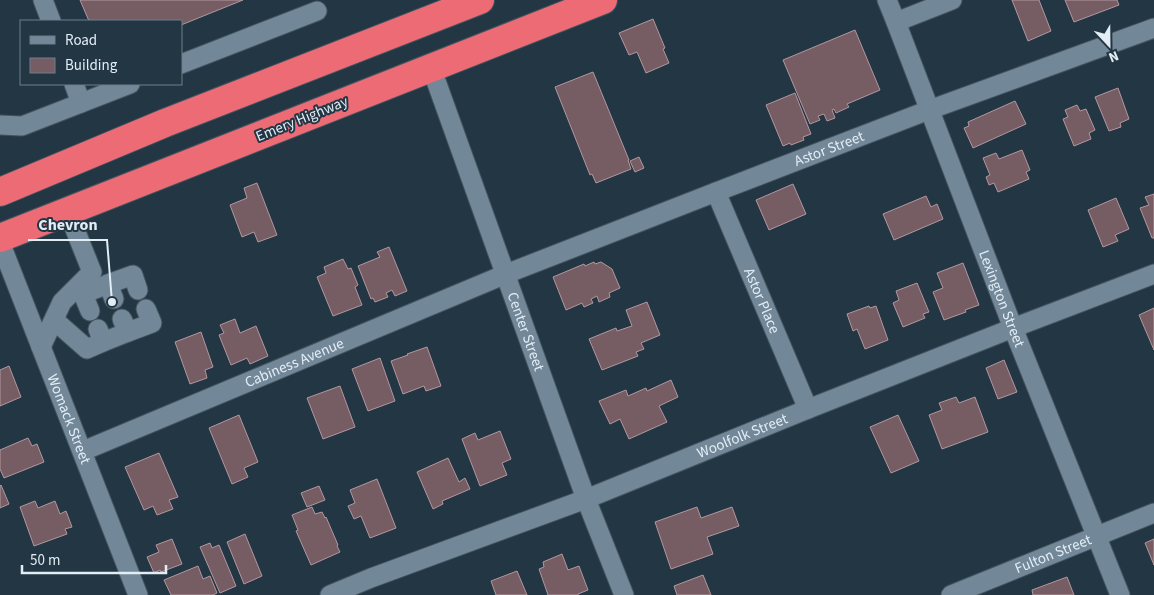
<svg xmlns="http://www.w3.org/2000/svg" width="1154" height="595" font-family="'Source Sans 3',sans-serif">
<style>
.building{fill:#765d64;stroke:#b3979f}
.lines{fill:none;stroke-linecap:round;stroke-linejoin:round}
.minor-casing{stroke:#43535f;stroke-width:21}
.highway-casing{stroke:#43535f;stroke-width:30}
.minor{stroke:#728797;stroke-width:19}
.highway{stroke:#ed6b75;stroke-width:28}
.labels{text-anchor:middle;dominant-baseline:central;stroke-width:4;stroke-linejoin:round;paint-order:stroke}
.street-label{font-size:15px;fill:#e2edf6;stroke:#233644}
.leader{fill:none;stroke:#e2edf6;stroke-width:2}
.callout-dot{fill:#e2edf6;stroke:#233644;stroke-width:2}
.callout-label{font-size:16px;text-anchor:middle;font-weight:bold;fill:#e2edf6;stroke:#233644;stroke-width:4;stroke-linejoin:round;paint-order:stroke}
</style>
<rect width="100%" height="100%" fill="#233644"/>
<path class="building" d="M80,0h163l-62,25v-4h-92z
M1012,0h27l12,31 -23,10z
M1065,0h52l2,5 -45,17z
M653,19l12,29 -2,1 6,14 -23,10 -9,-21 -8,3 -10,-22z
M855,30l25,60 -33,14 2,3 -13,6 -2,-4 -2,1 3,8 -8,3 -3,-7 -6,2 2,4 -10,4 -27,-64z
M593,72l36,88h-1l3,9 -35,14 -4,-9 -2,1 -35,-88z
M1118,88l11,31 -9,4 1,4 -12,4 -14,-34z
M795,93l16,41 -8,3 1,3 -13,5 -1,-2 -7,3 -17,-41z
M1015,101l11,23 -53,24 -9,-20 5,-2 -1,-4z
M1077,105l3,6 6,-2 9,21 -6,3 2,6 -17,7 -11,-27 5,-2 -3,-7z
M1022,150l8,20 -4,2 3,7 -31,13 -4,-9 -5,2 -3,-8 4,-2 -7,-17 13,-5 3,6z
M639,157l5,11 -9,4 -5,-11z
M257,183l20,52 -19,7 -4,-10 -12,5 -12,-32 17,-7 -3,-10z
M793,184l13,30 -37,16 -13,-30z
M1154,194v44h-2l-12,-30 9,-3 -4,-8z
M926,196l5,11 6,-3 6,15 -49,21 -11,-26z
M1116,198l13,31 -14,6 3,6 -15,6 -15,-37z
M389,247l18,44 -12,5 -3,-6 -6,3 2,4 -13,5 -2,-4 -2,1 -13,-33 22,-9 -3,-5z
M343,259l5,10 3,-1 7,17 -3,2 7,18 -29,11 -16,-39 9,-4 -2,-6z
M594,262l1,2 6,-2 11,7 8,19 -11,5 1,4 -11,5 -2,-6 -6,3 2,4 -9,4 -2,-4 -16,7 -13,-33 31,-13 1,2z
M963,263l16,42 -14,5 1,2 -22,8 -11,-28 10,-4 -6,-15z
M917,283l12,29 -6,2 2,4 -22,9 -10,-24 6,-3 -3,-9z
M647,302l13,33 -19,8 3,6 -8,3 2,4 -36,14 -13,-31 27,-11 1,3 15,-5 -6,-16z
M869,306l1,2 6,-2 12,34 -23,9 -8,-20 -4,2 -6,-17z
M1154,308v42l-15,-35z
M235,319l5,14 16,-7 12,30 -18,8 -3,-6 -16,7 -12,-30 5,-2 -4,-8z
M201,332l12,35 -8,3 2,8 -17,6 -15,-42z
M427,347l14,39 -15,5 -2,-5 -21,8 -12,-33 17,-6 -1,-1z
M380,358l15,43 -27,10 -16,-42z
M1004,360l13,32 -19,7 -12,-31z
M9,366l12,31 -21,9v-36z
M671,380l7,17 -19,9 8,16 -38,17 -9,-20 -10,5 -11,-23 27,-11 2,6 18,-8 1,3z
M340,386l15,41 -32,12 -16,-41z
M956,397l3,6 16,-6 13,35 -46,17 -13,-34 13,-5 -3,-7z
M239,415l19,47 -14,6 4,9 -16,7 -23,-56z
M898,415l21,46 -28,12 -21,-46z
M500,431l11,28 -9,4 5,12 -27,11 -18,-47 13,-6 3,7z
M28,438l4,8 5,-2 7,18 -40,16 -4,-9v-19z
M159,453l19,44 -9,3 4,9 -16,6 -4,-9 -9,4 -19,-43z
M448,458l11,24 6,-4 5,11 -28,12 1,3 -10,5 -16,-37z
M377,479l19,49 -26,10 -9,-22 -7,3 -6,-13 7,-3 -5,-13z
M1,485l8,19 -9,4v-22z
M319,486l6,14 -18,7 -6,-14z
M35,501l3,7 17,-7 5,13 6,-3 6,16 -7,2 2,5 -33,12 -14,-39z
M312,507l3,7 7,-2 3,6 1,-1 12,28 -1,1 3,6 -29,13 -15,-34 2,-1 -6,-15z
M697,507l4,11 31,-11 7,19 -32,11 6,17 -42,15 -16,-47z
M245,534l17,42 -18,8 -17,-42z
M172,539l10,25 -21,8 -1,-2 -6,3 -7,-16 12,-5 -3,-7z
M1154,539v26l-9,-22z
M210,543l2,5 7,-3 17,41 -16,7 -20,-46z
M562,554l6,16 11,-4 9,24 -10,4v1h-30l-9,-26 5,-2 -1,-5z
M198,566l5,13 7,-3 7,17 -4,2h-42l-7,-15z
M517,571l10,24h-31l-5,-14z
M703,575l8,20h-34l-3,-9z
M1067,577l7,18h-41l-1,-5z"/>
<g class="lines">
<defs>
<g id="minor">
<path d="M43,0l8,21"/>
<path id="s1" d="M887,0l9,22 117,306 107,267"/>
<path d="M896,22l56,-22"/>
<path d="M181,64l136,-53"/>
<path id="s2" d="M431,67l155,432 38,96"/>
<path d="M74,84l7,19"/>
<path d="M0,125l22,1 108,-42"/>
<path id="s3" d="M716,192l92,217"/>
<path id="s4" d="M0,242l138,353"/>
<path d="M108,284l25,-9 5,15"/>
<path d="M90,311l-7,-17 25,-10 6,15"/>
<path d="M54,320l33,29 16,-7"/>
<path d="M98,329l5,13 25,-10 -6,-13"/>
<path d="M128,332l24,-9 -6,-14"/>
<path d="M41,347l21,-45 30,-30 -24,-60"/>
<path id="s5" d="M83,451l423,-177 210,-82 213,-82 225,-82"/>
<path id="s6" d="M330,595l41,-17 215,-79 222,-90 205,-81 141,-54"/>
<path id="s7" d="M951,595l203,-82"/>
</g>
<path id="highway" d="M0,192l165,-69 315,-123
M0,238l603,-238"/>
</defs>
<use href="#minor" class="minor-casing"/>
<use href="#highway" class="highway-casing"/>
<use href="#minor" class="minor"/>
<use href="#highway" class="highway"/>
</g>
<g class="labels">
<g class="street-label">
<text transform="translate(302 119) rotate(-22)">Emery Highway</text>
<text stroke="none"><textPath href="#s5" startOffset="805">Astor Street</textPath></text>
<text stroke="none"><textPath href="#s1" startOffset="320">Lexington Street</textPath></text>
<text stroke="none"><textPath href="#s3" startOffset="118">Astor Place</textPath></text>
<text stroke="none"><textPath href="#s2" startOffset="281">Center Street</textPath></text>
<text stroke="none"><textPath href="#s5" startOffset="229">Cabiness Avenue</textPath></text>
<text stroke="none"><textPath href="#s4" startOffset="190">Womack Street</textPath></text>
<text stroke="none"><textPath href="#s6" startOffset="442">Woolfolk Street</textPath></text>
<text stroke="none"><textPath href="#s7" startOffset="110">Fulton Street</textPath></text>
</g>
</g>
<path class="leader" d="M112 302L107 240H28"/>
<circle class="callout-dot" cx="112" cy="302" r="5"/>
<g class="callout-label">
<text x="68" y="230">Chevron</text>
</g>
<rect x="20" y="20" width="162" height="65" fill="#233644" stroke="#6f7f8b"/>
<rect x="30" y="36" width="25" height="8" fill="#728797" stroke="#6f7f8b"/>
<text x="65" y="45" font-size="15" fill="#e2edf6">Road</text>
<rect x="30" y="58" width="25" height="15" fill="#765d64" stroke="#6f7f8b"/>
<text x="65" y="70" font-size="15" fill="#e2edf6">Building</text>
<g transform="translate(1109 45) rotate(158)" stroke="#233644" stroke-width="4" paint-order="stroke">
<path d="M0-4L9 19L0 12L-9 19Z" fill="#e2edf6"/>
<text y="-8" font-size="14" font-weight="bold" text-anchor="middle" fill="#e2edf6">N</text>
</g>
<path d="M22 565v8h144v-8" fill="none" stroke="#e2edf6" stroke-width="2.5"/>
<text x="30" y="565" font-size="15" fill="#e2edf6" stroke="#233644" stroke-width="4" paint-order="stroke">50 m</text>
</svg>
